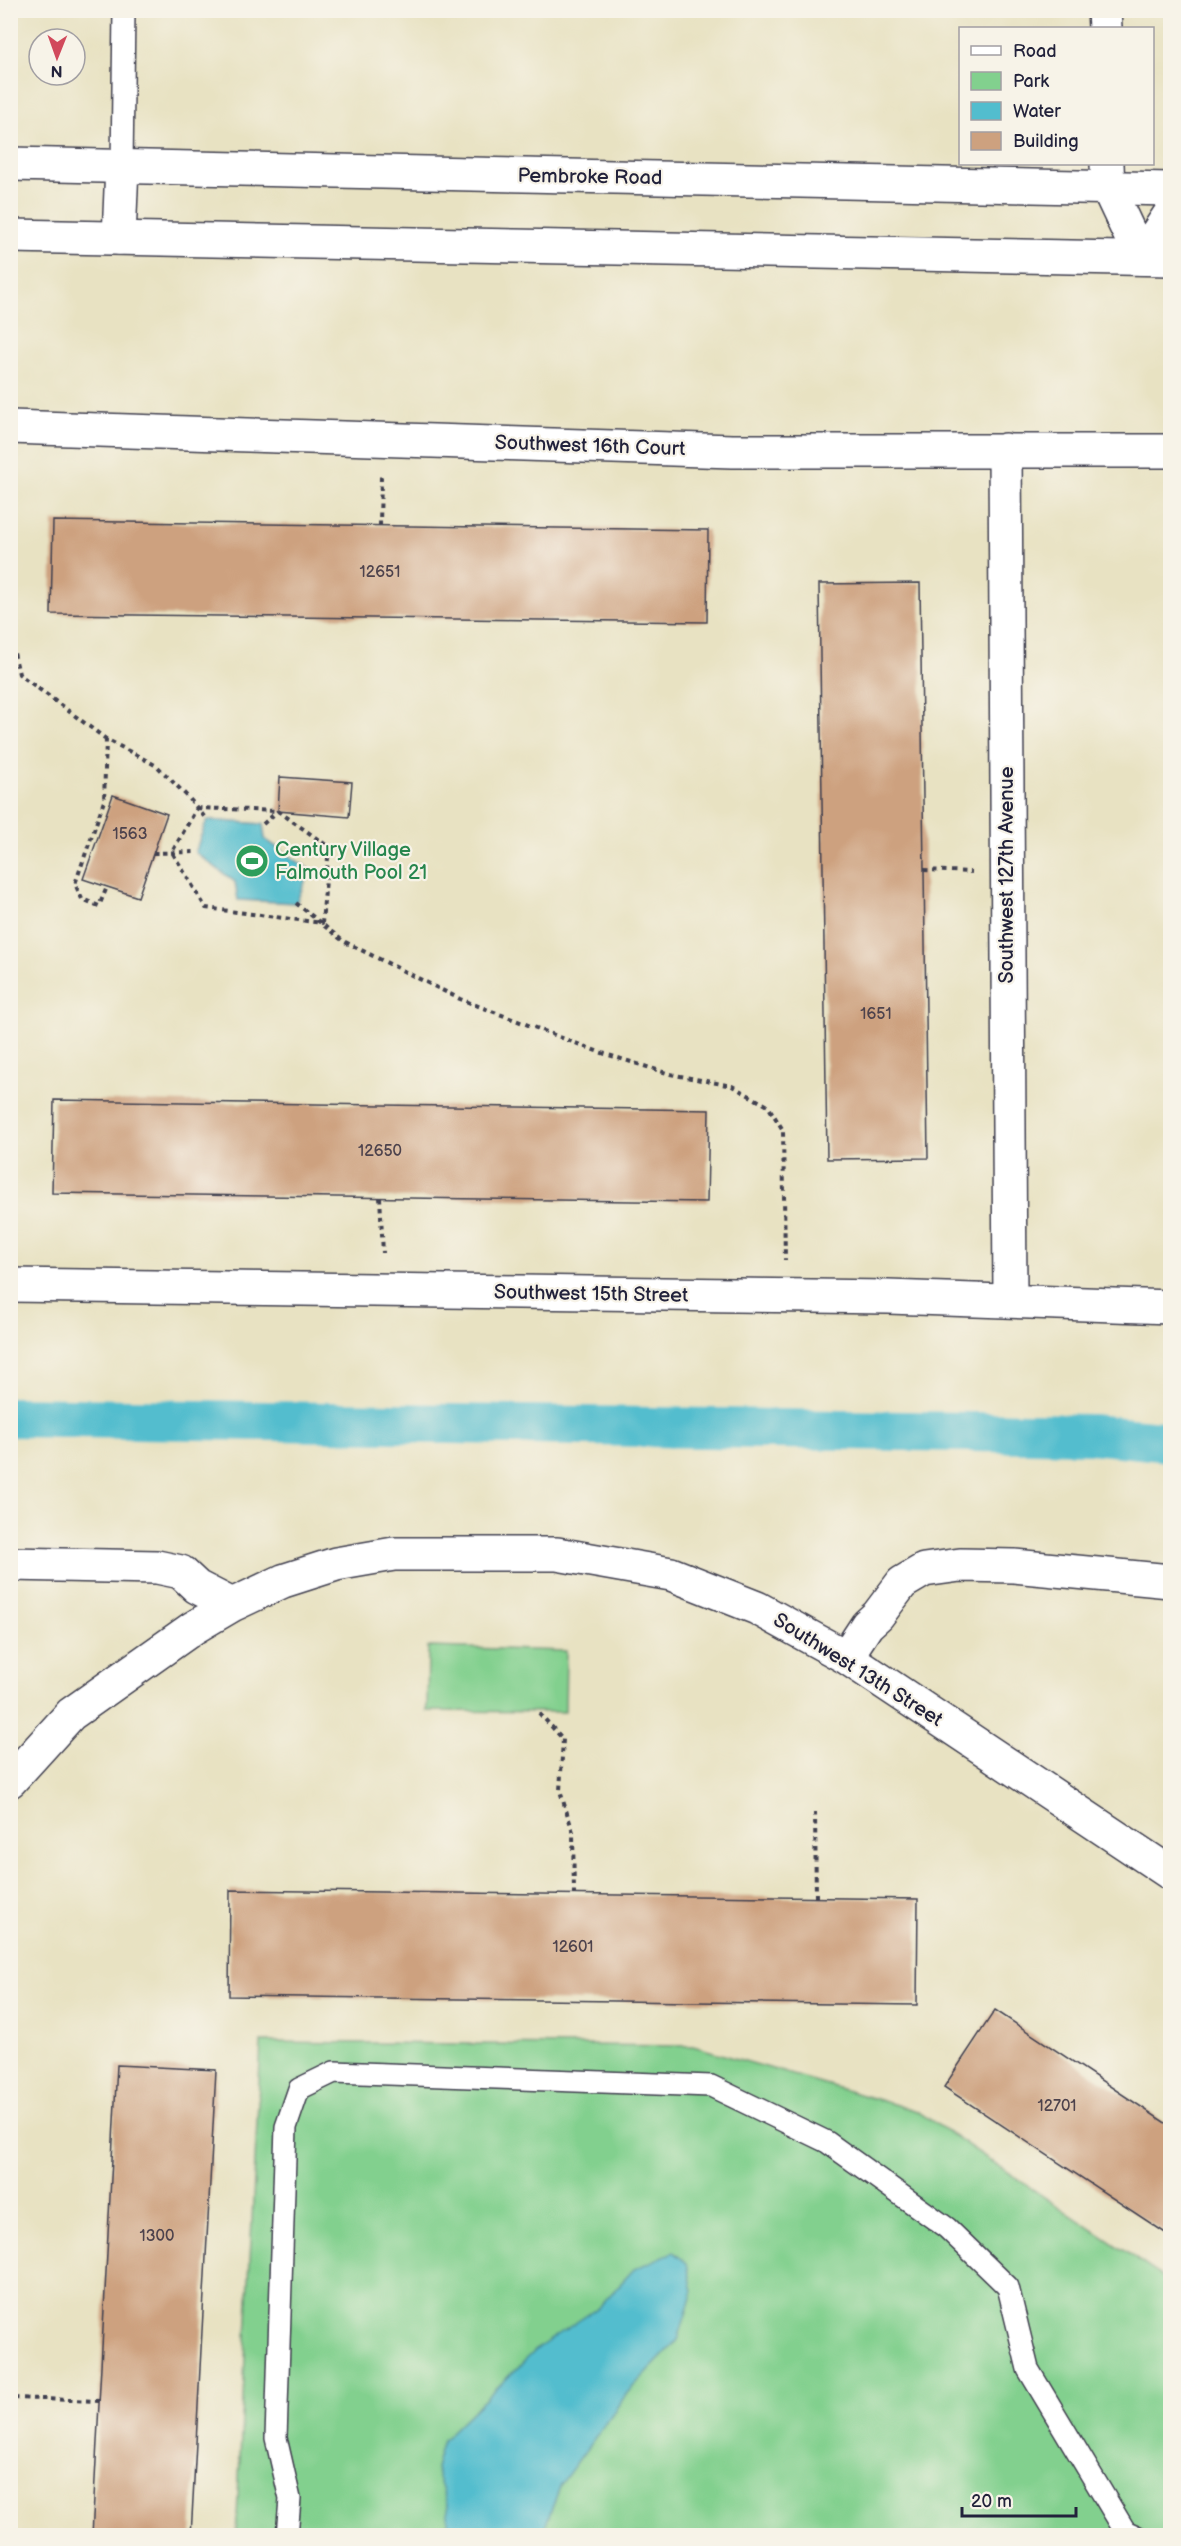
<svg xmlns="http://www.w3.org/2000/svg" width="1181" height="2546" font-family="'Balsamiq Sans',sans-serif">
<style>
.green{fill:#82d08e;stroke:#527964;stroke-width:1.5}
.water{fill:#52bdce;stroke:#3a7084;stroke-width:1.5}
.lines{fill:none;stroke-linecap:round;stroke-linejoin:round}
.canal{stroke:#52bdce;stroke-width:40}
.building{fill:#cda17f}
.service-casing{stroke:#403f4f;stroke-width:24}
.minor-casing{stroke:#403f4f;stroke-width:36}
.tertiary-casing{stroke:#403f4f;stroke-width:36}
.secondary-casing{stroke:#403f4f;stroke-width:36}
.path{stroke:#403f4f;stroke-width:4;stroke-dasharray:4.5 4.5;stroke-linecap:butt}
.service{stroke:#fff;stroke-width:21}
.minor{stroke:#fff;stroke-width:33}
.tertiary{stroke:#fff;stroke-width:33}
.secondary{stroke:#fff;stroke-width:33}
.labels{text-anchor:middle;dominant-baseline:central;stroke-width:4.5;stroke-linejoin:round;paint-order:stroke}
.number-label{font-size:16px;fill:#4d424c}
.street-label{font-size:20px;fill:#22223b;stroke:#f7f3e8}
.leisure-label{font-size:20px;fill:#27864d;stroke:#f7f3e8;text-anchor:start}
</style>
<rect width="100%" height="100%" fill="#f7f3e8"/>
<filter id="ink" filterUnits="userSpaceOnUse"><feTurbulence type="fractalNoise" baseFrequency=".0167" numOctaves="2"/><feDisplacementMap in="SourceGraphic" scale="12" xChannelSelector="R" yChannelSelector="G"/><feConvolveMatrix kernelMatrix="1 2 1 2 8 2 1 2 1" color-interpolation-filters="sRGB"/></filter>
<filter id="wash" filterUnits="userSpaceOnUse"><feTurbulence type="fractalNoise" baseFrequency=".008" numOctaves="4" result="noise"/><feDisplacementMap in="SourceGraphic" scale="24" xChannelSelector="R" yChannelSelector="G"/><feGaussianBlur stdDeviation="1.35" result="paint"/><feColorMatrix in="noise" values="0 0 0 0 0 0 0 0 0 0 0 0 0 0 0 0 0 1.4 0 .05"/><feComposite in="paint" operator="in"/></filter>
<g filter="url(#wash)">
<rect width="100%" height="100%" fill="#e8e2c2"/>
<path class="green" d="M428,1647l138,4 -1,61 -138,-1z
M261,2042l432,4 224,65 253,171v253l-934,1z"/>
<path class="water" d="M207,820l56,4 2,15 45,31 -14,33 -58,-3 -3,-18 -40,-30z
M673,2252l14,11 6,28 -15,49 -50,52 -67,92 -19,51h-94v-28l-13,-39 8,-28 95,-92 61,-41 35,-38z"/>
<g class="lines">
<path class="canal" d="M10,1417l1081,17 79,8"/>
</g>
<g id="blocks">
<path class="building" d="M53,521l655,9 -1,92 -656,-8z
M920,583l8,575 -101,1 -8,-575z
M280,777l72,5 -3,35 -71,-6z
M113,795l54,19 -29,83 -55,-18z
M54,1100l655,10 -2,92 -655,-9z
M230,1890l688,9 -1,106 -688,-9z
M995,2010l175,116v110l-226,-149z
M117,2065l99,5 -25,466h-99z"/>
</g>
</g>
<g filter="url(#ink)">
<use href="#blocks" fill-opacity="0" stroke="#403f4f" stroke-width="1.5"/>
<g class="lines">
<defs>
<path id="service" d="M122,166l2,-156
M287,2536l3,-37 -14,-61 10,-311 13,-38 35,-17 377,14 116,56 120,86 61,59 20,82 97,162 11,5"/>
<path id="minor" d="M1104,10l1,18
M1107,164l1,24 33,70
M1141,258l29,-44
M10,427l722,24h438
M1005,450l5,850
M10,1285l878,12 282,10
M10,1564l147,3 24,5 16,15 35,18
M846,1657l21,-32 11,-10 24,-32 22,-13 36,-5 54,1 156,15
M10,1781l61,-67 122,-86 39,-23 51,-24 53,-17 58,-10h163l114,20 86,34 89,49 324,216"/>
<path id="tertiary" d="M119,238l3,-72"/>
<path id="secondary" d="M10,164l1160,25
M10,236l1160,23"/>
</defs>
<use href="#service" class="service-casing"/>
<use href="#minor" class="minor-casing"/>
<use href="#tertiary" class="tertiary-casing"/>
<use href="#secondary" class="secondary-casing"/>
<path class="path" d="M380,526l1,-50
M10,535l2,-72
M10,636l9,38 87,65 51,27 31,31 19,23
M106,739l-2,62 -29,83 7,15 17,7 8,-19
M197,808l81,3 51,36 -7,76 -116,-15 -34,-56z
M263,824l15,-13
M153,853l42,-1
M924,870l48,2
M296,903l47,38 117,58 139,53 71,22 62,12 36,20 15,24 2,130
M380,1197l3,56
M539,1713l24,26 -3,52 13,41 1,62
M815,1812l1,86
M14,2398l85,3"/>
<use href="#service" class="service"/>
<use href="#minor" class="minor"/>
<use href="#tertiary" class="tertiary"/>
<use href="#secondary" class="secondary"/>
</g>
</g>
<defs>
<symbol id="stadium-disc" viewBox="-11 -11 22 22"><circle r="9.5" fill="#2e9e5b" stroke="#f7f3e8"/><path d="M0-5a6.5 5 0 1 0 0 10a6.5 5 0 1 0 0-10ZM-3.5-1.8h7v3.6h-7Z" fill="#fff"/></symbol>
</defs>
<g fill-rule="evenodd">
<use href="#stadium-disc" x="233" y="842" width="38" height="38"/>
</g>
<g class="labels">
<g class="number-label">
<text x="380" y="572">12651</text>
<text x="130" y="834">1563</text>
<text x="876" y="1014">1651</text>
<text x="380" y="1151">12650</text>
<text x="573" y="1947">12601</text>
<text x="1057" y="2106">12701</text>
<text x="157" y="2236">1300</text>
</g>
<g class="street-label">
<text transform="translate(590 177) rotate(1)">Pembroke Road</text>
<text transform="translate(590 446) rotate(2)">Southwest 16th Court</text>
<text transform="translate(1007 875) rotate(-90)">Southwest 127th Avenue</text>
<text transform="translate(591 1294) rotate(1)">Southwest 15th Street</text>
<text transform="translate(858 1670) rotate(32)">Southwest 13th Street</text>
</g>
<g class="leisure-label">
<text x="275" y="850">Century Village<tspan x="275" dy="23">Falmouth Pool 21</tspan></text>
</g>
</g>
<rect width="1181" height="2546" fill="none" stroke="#f7f3e8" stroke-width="36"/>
<rect x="959" y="27" width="195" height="138" fill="#f7f3e8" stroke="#a29fa3" stroke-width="1.5"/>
<rect x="971" y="46" width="30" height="9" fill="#ffffff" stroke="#a29fa3" stroke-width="1.5"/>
<text x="1013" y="57" font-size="18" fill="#22223b">Road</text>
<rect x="971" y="72" width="30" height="18" fill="#82d08e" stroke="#a29fa3" stroke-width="1.5"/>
<text x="1013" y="87" font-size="18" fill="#22223b">Park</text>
<rect x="971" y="102" width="30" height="18" fill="#52bdce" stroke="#a29fa3" stroke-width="1.5"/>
<text x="1013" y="117" font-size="18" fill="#22223b">Water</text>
<rect x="971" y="132" width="30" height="18" fill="#cda17f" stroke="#a29fa3" stroke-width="1.5"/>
<text x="1013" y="147" font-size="18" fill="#22223b">Building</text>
<g transform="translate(57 57) rotate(181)"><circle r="28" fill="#f7f3e8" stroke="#a29fa3" stroke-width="1.5"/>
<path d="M0-4.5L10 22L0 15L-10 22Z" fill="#d1495b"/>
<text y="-9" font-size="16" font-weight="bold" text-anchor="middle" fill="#22223b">N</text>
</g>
<path d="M962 2507v9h114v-9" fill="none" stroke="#22223b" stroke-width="3"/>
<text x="971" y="2507" font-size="18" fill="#22223b" stroke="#f7f3e8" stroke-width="4.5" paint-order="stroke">20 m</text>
</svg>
